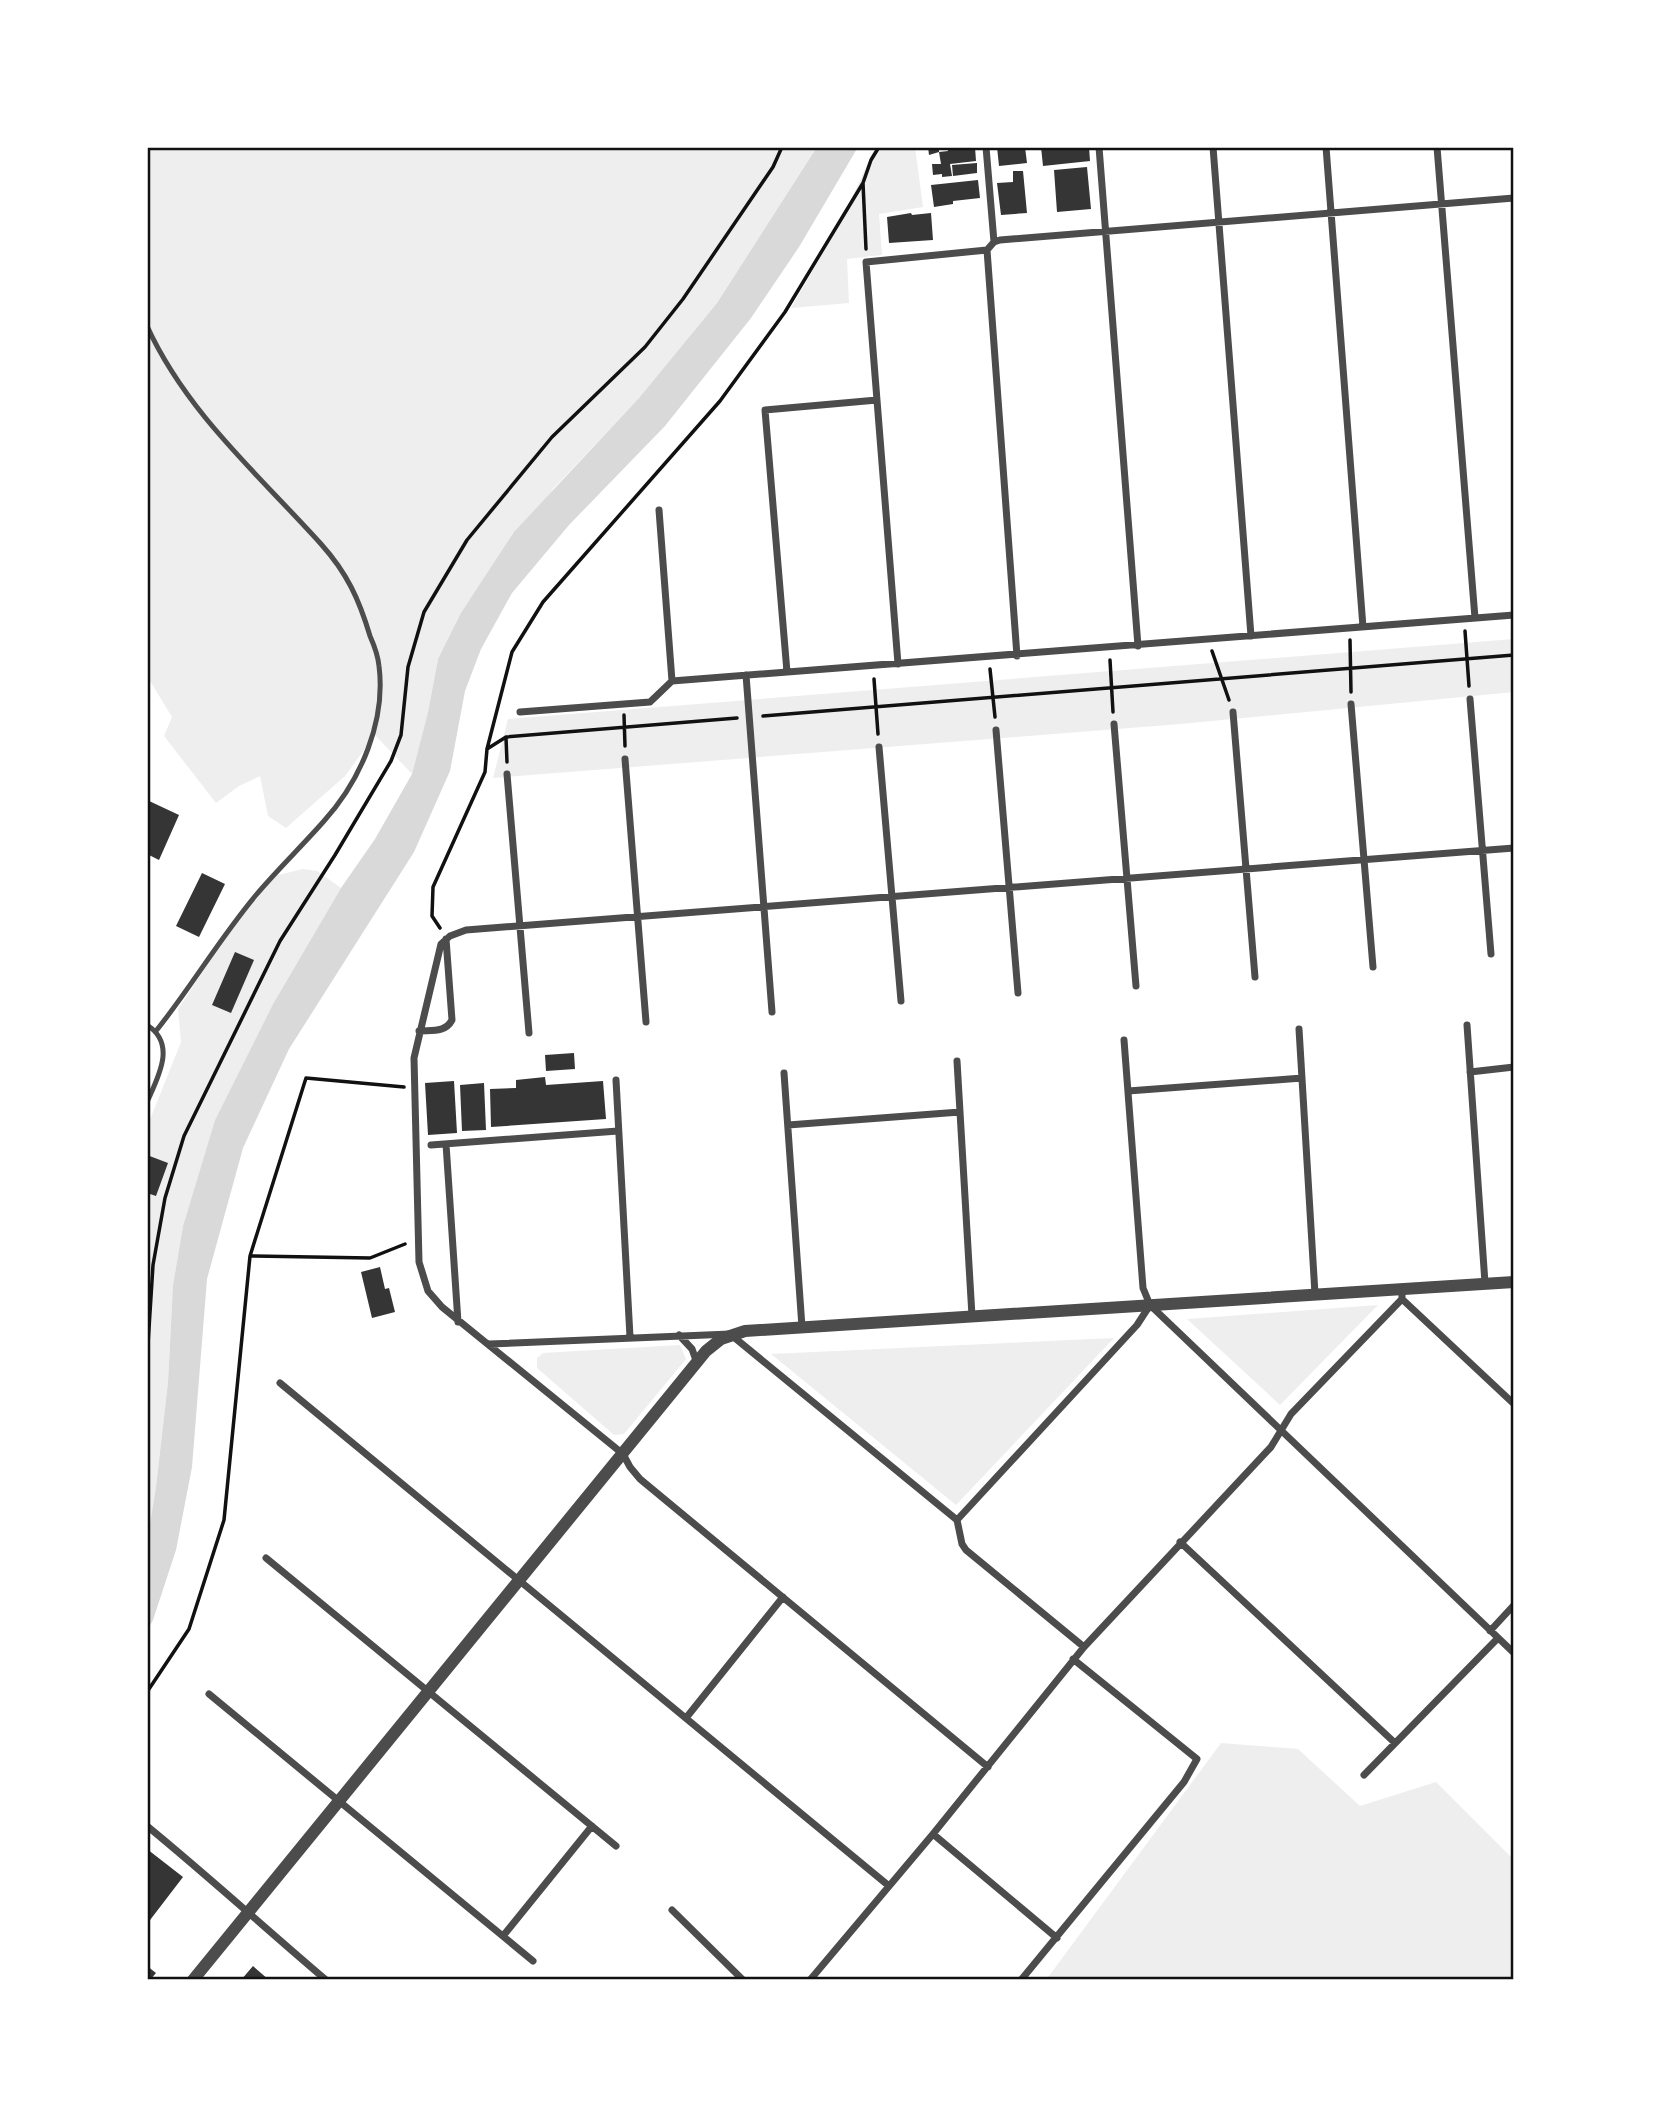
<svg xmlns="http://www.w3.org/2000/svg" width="1661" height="2127" font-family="Cabin,sans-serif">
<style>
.green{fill:#eee}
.water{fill:#d9d9d9}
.building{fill:#353535}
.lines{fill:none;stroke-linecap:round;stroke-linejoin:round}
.path{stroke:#111;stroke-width:3.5}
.service{stroke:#4c4c4c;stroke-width:5}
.minor{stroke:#4c4c4c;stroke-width:7}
.tertiary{stroke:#4c4c4c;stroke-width:12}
.neatline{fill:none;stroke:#111;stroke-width:2.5}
</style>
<rect width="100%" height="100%" fill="#fff"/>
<path class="green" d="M147,147h670l-100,156 -78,95 -86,91 -115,170 -10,53 -16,62 -37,-39 -30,41 -59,52 -18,-12 -8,-40 -21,10 -23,17 -52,-67 8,-19 -25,-41z
M875,147h40l8,60 -44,7 3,41 -35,4 2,44 -58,5 51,-88z
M1514,639v53l-334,32 -687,54 15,-59z
M303,869l14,2 24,17 -68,116 -58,116 -32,106 -10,59 -5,97 -12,105 -9,55v-415l34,-85 -3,-33 75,-113 25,-21z
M1378,1305l-98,100 -93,-86z
M1114,1338l-158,167 -185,-151z
M680,1345l6,14 -62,75 -10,1 -77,-67v-10l6,-5z
M1221,1743l77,6 62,57 76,-24 78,78v120h-468z"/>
<path class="water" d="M817,147h41l-59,100 -48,71 -86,108 -96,99 -57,68 -31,56 -16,42 -15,80 -36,81 -125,197 -46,99 -36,131 -15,188 -16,83 -23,70 -6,11v-89l9,-55 12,-105 5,-97 10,-59 32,-106 58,-116 68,-116 34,-49 37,-65 16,-62 10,-53 23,-46 53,-81 125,-134 78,-95z"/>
<path class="building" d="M928,147h11v5l-10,3z
M947,147h28l1,14 -26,3 2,12 -10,1v-3l-9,1 -1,-11h9l-2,-12 9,-1z
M997,147h28l2,16 -28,3z
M1041,147h48l1,14 -47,5z
M977,163v10l-24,3 -1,-11z
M1087,167l4,42 -34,3 -3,-42z
M1013,171h10l4,42 -26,2 -4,-32 16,-1z
M978,180l2,18 -27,3v3l-19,3 -3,-22z
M911,213l1,2 19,-2 2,27 -44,3 -2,-26z
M147,800l32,15 -20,45 -12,-6z
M202,873l23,11 -26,53 -23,-11z
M235,952l19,8 -23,53 -19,-8z
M574,1053l1,16 -29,2 -1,-16z
M545,1077l1,8 57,-4 3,38 -115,8 -1,-38 26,-1v-8z
M454,1081l3,52 -29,2 -3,-52z
M484,1083l2,47 -24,1 -2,-46z
M147,1155l21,8 -12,33 -9,-3z
M380,1267l5,22 4,-1 6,24 -23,6 -11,-46z
M147,1849l36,28 -36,47z
M147,1966l9,7 -6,7h-3z
M253,1966l16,14h-28z"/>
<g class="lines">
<path class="path" d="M866,249l-3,-66 8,-23 8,-13
M1465,631l4,55
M1350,640l1,52
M1212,651l17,49
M1110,660l3,52
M990,669l5,48
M874,679l4,55
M624,715l1,31
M763,716l751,-61
M506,738l1,24
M487,749l19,-12 231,-19
M440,928l-8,-12 1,-29 52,-115 2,-23 25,-97 31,-50 177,-201 65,-89 78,-129
M250,1256l56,-178 98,9
M147,1360l6,-95 12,-67 19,-62 96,-195 55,-86 56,-94 10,-26 7,-68 16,-55 43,-72 85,-103 93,-90 38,-48 90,-132 9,-20
M147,1692l42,-63 35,-109 26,-264 120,2 35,-14"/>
<path class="service" d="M147,326c39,86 112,149 174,218 26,29 38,55 49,92 4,9 8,20 9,30 7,55 -18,114 -55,155 -22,25 -46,48 -68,74 -36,43 -65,92 -100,136
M147,1025c30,19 11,52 0,77"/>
<path class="minor" d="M986,147l8,95
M1099,147l39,499
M1213,147l38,489
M1326,147l37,480
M1437,147l38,471
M987,250l7,-8 6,-2 514,-42
M987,250l30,406
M659,510l13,171
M898,664l-32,-402 121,-12
M787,672l-22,-262 112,-10
M746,675l26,337
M672,681l842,-66
M1470,699l21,255
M1351,704l22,263
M520,712l130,-10 22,-21
M1233,712l22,265
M1114,724l22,262
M996,730l22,263
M879,747l22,254
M625,759l21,263
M507,774l22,259
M1467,1025l18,258
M1299,1029l16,265
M419,1031c13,-1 26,2 33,-11l-6,-81
M1124,1040l19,248 7,17 364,348
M957,1061l15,255
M1470,1072l44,-5
M784,1073l18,254
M616,1080l14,257
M1128,1091l174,-13
M788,1125l172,-13
M446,1144l12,178
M431,1145l187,-14
M1402,1299l112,105
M679,1335l13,14 5,14
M489,1344l241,-10 227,186 5,24 4,6 118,97
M280,1383l609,503
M957,1520l180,-195 13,-20
M1180,1542l215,201
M266,1558l350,288
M1490,1631l24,-26
M209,1694l324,267
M686,1718l97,-121
M988,1767l-348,-288 -10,-12 -7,-13 -181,-147 -14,-16 -9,-29 -5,-204 27,-114 9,-8 16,-6 1048,-82
M1364,1775l134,-137
M147,1826c61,50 119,103 179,154
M933,1834l124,104
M672,1910l71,70
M503,1936l89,-110
M810,1980l123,-146 151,-187 187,-200 20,-33 111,-115v-10
M1021,1980l163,-198 13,-23 -124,-100"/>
<path class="tertiary" d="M193,1980l513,-629 15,-12 24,-8 769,-49"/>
</g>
<rect width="1661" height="2127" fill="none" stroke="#ffffff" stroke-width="298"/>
<rect x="149" y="149" width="1363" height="1829" class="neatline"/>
</svg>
